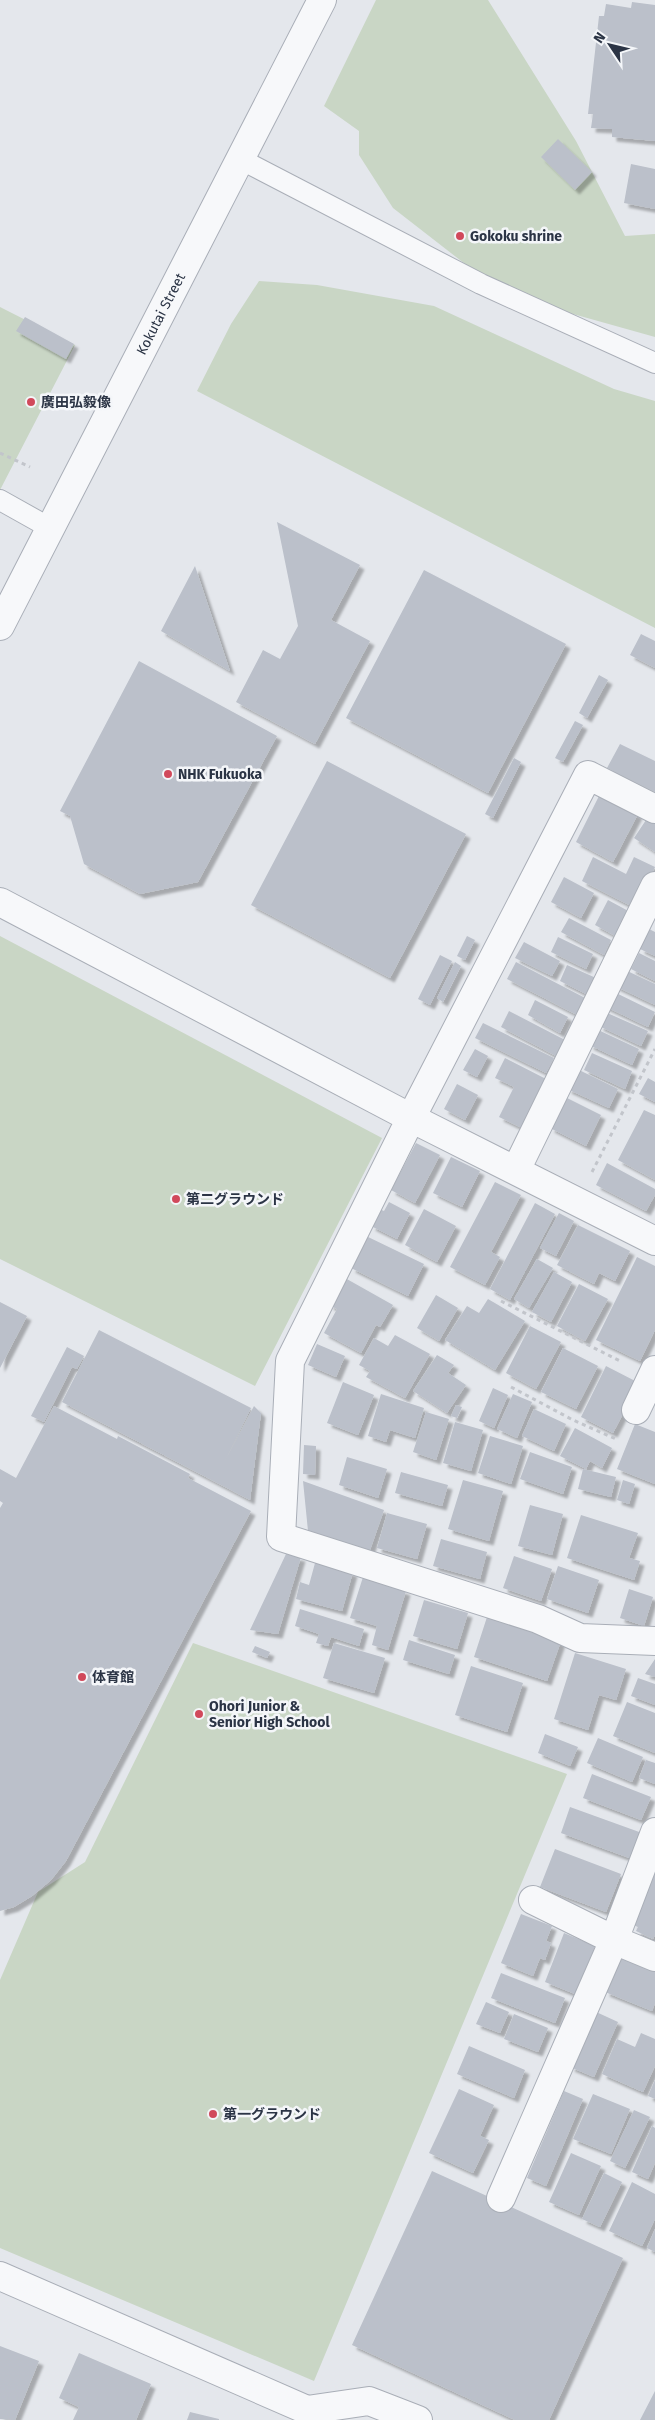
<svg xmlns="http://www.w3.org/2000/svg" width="655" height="2420" font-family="'Fira Sans','Noto Sans JP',sans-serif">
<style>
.green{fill:#c9d6c5}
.building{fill:#bbc0ca;filter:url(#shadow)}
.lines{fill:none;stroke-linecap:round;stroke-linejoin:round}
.service-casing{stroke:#a9aeb7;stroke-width:22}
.minor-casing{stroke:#a9aeb7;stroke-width:30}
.tertiary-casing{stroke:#a9aeb7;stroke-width:30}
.path{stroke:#c2c5cb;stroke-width:3;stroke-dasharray:4 4;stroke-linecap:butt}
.service{stroke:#f7f8fa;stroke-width:20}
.minor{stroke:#f7f8fa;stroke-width:28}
.tertiary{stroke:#f7f8fa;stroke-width:28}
.poi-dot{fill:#d1495b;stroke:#f4f6f9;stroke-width:2}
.labels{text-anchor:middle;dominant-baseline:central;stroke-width:5;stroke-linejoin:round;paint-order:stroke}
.poi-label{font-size:14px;font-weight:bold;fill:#2b3445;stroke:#f4f6f9;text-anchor:start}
.street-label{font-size:14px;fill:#2b3445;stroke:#f4f6f9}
</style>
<defs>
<filter id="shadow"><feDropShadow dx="4.5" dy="4.5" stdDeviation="1" flood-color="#0004"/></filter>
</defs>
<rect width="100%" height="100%" fill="#e4e7ec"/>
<path class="green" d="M376,0h112l88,141 49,95 30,-2v103l-150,-42 -112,-87 -34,-53v-24l-35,-25z
M259,281l58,4 117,21 180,83 41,12v227l-458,-237 34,-67z
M0,307l75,38 -75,145z
M0,936l382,202 -127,248 -255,-127z
M193,1643l374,131 -253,607 -314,-133v-268l38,-88 47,-30z"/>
<path class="building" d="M632,2l23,3v136l-43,-4v-8l-21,-1 2,-14h-5l11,-98h5l2,-12 25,4z
M558,139l34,33 -17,18 -34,-33z
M631,164l24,5v40l-31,-6z
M25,317l49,27 -8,15 -50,-28z
M277,522l83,43 -29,55 39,21 -55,103 -79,-42 27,-52 17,9 18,-33z
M195,566l35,105 -69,-40z
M424,570l142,74 -78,149 -142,-75z
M641,634l14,7v27l-25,-13z
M139,661l138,75 -79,146 -58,12 -56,-30 -14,-48 -10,-5z
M599,675l9,5 -21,38 -8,-5z
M575,721l8,4 -20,37 -8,-4z
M620,744l35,17v31l-48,-24z
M514,758l7,4 -28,56 -8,-4z
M327,761l139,73 -76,144 -139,-73z
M600,794l38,20 -25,48 -37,-20z
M648,817l7,4v31l-21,-14z
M593,857l33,17 8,-17 21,10 -20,41 -53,-27z
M564,877l30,16 -13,25 -30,-16z
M608,900l24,13 -13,25 -24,-13z
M569,918l42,22 -7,15 -43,-23z
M649,929l6,3v24l-15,-7z
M467,936l8,4 -10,20 -8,-4z
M558,937l35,17 -7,15 -35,-17z
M524,942l36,19 -8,15 -37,-18z
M639,953l16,8v20l-24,-12z
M440,955l12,6 -22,44 -12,-6z
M455,962l6,4 -18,36 -6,-4z
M516,962l71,37 -8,17 -72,-37z
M567,965l29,13 -8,17 -28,-14z
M623,969l32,15v21l-40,-19z
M612,991l43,21 -7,15 -44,-21z
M535,1000l33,17 -8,16 -32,-18z
M509,1011l56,29 -9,16 -55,-29z
M605,1012l43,19 -7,15 -42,-20z
M483,1023l71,35 -8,15 -71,-35z
M596,1029l43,20 -7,16 -43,-20z
M475,1049l13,7 -11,21 -14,-7z
M592,1053l40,18 -7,18 -41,-19z
M505,1058l43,22 -24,49 -25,-12 15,-30 -19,-9z
M577,1069l41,20 -9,19 -42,-19z
M648,1078l7,4v20l-16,-8z
M457,1084l21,11 -13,25 -21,-11z
M565,1097l36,18 -15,31 -36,-18z
M644,1110l11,5v65l-37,-20z
M416,1143l24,12 -25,48 -24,-13z
M451,1157l29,14 -18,36 -29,-14z
M607,1163l48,26v6l-9,16 -50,-26z
M495,1182l26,13 -30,57 9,5 -15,28 -35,-18z
M389,1202l21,11 -13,26 -26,-13 8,-17 5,2z
M535,1203l20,11 -45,86 -20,-11z
M424,1209l32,17 -19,36 -32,-17z
M559,1213l15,8 -18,35 -16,-8z
M578,1225l52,26 -15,30 -16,-8 -5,11 -37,-19z
M366,1236l58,28 -16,32 -57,-28z
M637,1257l18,9v64l-15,31 -44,-21z
M537,1259l16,9 -24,40 -15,-9z
M554,1272l18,10 -21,40 -19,-10z
M345,1278l48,27 -13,22 -4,-2 -15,28 -37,-20 13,-24 -8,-4z
M579,1284l29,15 -23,42 -28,-15z
M436,1295l22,13 -19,33 -22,-13z
M488,1299l37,22 -30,49 -50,-30 22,-34 12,7z
M0,1302l27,14 -27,52z
M530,1326l31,16 -25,47 -30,-16z
M99,1330l152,78 -26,53 29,-55 7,7 -11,87 -188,-98z
M395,1335l35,19 -25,44 -39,-21 4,-6 -11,-6 15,-27 14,8z
M317,1344l28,12 -9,21 -28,-12z
M67,1347l17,9 -7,13 -5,-2 -28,55 -13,-6z
M563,1348l35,18 -22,43 -35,-17z
M437,1355l17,10 -6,8 18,12 -19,28 -34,-22z
M606,1366l33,17 -26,50 -32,-16z
M343,1382l31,13 -16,40 -31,-12z
M493,1388l15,7 -14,33 -15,-7z
M381,1394l43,14 -9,30 -25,-8 -4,12 -18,-6z
M513,1394l19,8 -15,36 -20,-9z
M456,1405l6,2 -5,11 -6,-2z
M54,1406l63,33 1,-3 72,38 -2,4 63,33 -185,350 -15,19 -19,16 -18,11 -14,4v-403l3,-5 -3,-2v-32l16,9z
M534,1409l32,15 -12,27 -32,-15z
M426,1412l23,7 -13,41 -23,-8z
M455,1422l28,8 -12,41 -28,-8z
M635,1424l20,8v52l-38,-15z
M575,1428l37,20 -10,20 -12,-7 -4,8 -26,-13z
M490,1436l33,10 -12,38 -33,-11z
M304,1445l12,1 -1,29 -12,-1z
M530,1452l42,15 -9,27 -43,-15z
M347,1457l40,12 -9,29 -39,-13z
M583,1469l33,8 -5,20 -33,-8z
M401,1472l47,13 -6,21 -47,-13z
M463,1480l40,11 -14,50 -41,-12z
M623,1480l12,4 -6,20 -12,-4z
M303,1481l81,29 -15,43 -61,-22z
M530,1505l33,9 -11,41 -34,-9z
M387,1513l40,11 -10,35 -40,-11z
M581,1515l57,18 -9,25 11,3 -6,19 -67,-22z
M441,1539l46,13 -7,27 -47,-13z
M286,1554l15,3 -23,77 -28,-4z
M514,1556l38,13 -11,32 -38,-13z
M315,1563l38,9 -11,39 -46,-12 4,-17 9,3z
M558,1566l41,14 -11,33 -41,-14z
M363,1577l43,14 -18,59 -16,-5 5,-19 -27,-8z
M629,1589l24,8 -9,29 -24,-8z
M424,1600l44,13 -11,36 -44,-13z
M300,1609l64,20 -5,17 -28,-9 -3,9 -12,-3 3,-9 -24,-8z
M487,1617l74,24 -14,40 -73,-24z
M409,1640l46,15 -6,19 -46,-14z
M334,1643l51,15 -11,35 -51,-15z
M255,1646l15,6 -3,6 -15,-6z
M575,1653l51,16 -10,31 -17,-5 -11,35 -34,-11z
M655,1659v18l-10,-3z
M471,1666l52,17 -16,49 -52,-17z
M638,1678l17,6v21l-24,-9z
M627,1702l28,11v40l-42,-17z
M545,1734l33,13 -8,19 -32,-13z
M598,1738l45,19 -11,25 -45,-19z
M646,1760l9,3v21l-16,-6z
M592,1774l59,23 -10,23 -58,-22z
M570,1807l72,26 -10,26 -71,-26z
M555,1849l66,25 -15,38 -66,-25z
M655,1872v63l-2,4 -17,-8 2,-4 -5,-2z
M521,1914l31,12 -6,15 5,2 -6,17 -5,-2 -7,18 -32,-13z
M564,1933l31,13 -20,48 -30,-12z
M619,1955l36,15v33l-3,8 -47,-19z
M501,1973l64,25 -10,25 -64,-25z
M486,2002l23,10 -9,21 -24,-9z
M594,2011l24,11 -24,55 -24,-10z
M514,2014l34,14 -10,24 -34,-13z
M641,2033l14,6v27l-12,26 -41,-18 15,-35 18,8z
M469,2046l56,24 -11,28 -57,-24z
M655,2080v19l-7,-3z
M459,2089l35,16 -14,31 9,4 -16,33 -44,-20z
M564,2091l19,8 -37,87 -19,-8z
M593,2094l37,15 -19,45 -38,-15z
M634,2110l16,7 -25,51 -15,-7z
M652,2126l3,2v35l-7,16 -16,-7z
M571,2153l30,13 -22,49 -30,-13z
M432,2171l191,87 -74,162h-34l-163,-75z
M604,2173l18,9 -22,45 -18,-8z
M632,2182l23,12v25l-13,27 -33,-15z
M655,2229v23l-8,-4z
M0,2346l39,15 -24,59 -15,-1z
M79,2353l72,31 -15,36h-63l6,-13 -20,-9z
M655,2391v29h-15z
M190,2412l29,7v1h-32z"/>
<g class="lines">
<defs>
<path id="service" d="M240,159l241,125 174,79
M0,500l50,28"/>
<path id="minor" d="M655,809l-67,-34 -177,343 -121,243 -9,176 257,82 42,19 75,3
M0,902l411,216 244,123
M516,1170l139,-284
M636,1410l19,-40
M533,1900l81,40 41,17
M501,2198l113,-258 41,-108
M307,2410l62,-9 49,19"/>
<g id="tertiary">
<path id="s1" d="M0,626l322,-626"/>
<path d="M0,2276l307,134"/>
</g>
</defs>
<use href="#service" class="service-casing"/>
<use href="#minor" class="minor-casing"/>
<use href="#tertiary" class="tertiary-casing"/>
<path class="path" d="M0,453l30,14
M592,1172l63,-123
M501,1301l121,61
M511,1387l62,33 43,19 1,-2"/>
<use href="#service" class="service"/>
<use href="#minor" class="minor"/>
<use href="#tertiary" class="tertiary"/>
</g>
<g class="poi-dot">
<circle cx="460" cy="236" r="5"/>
<circle cx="31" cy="402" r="5"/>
<circle cx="168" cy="774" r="5"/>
<circle cx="176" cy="1199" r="5"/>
<circle cx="82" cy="1677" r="5"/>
<circle cx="199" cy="1714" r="5"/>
<circle cx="213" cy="2114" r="5"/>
</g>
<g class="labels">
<g class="poi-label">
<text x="470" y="236">Gokoku shrine</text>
<text x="41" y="402">廣田弘毅像</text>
<text x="178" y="774">NHK Fukuoka</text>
<text x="186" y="1199">第二グラウンド</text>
<text x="92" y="1677">体育館</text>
<text x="209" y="1706">Ohori Junior &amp;<tspan x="209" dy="16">Senior High School</tspan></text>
<text x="223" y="2114">第一グラウンド</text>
</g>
<g class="street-label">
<text stroke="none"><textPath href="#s1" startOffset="351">Kokutai Street</textPath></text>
</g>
</g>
<g transform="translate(610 45) rotate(305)" stroke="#f4f6f9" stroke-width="4" paint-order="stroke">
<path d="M0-4L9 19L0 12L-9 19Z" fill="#2b3445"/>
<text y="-8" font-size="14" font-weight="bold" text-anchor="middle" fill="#2b3445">N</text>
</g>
</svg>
